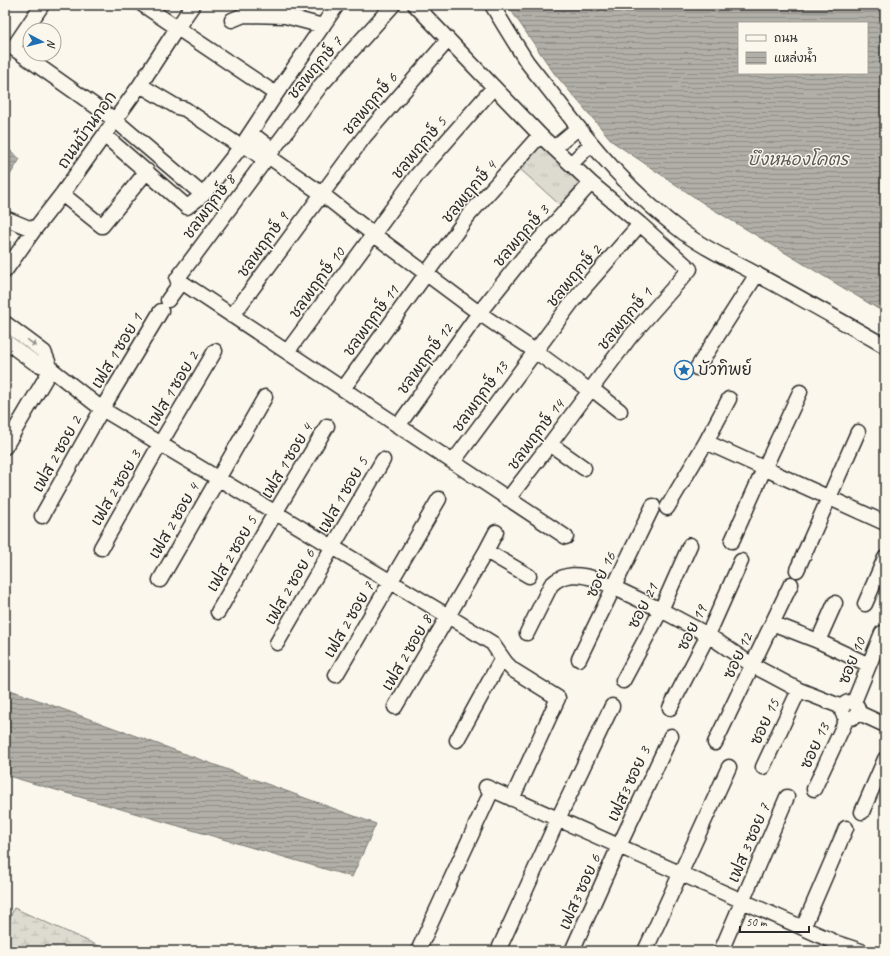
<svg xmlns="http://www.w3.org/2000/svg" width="890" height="956" font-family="Caveat,'Playpen Sans Thai',sans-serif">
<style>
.grass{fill:url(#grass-tufts);stroke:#84827e}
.wetland{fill:url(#wetland-marsh);stroke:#84827e}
.water{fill:url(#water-rules);stroke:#7b7a75;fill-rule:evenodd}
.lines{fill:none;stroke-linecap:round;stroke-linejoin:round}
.minor-casing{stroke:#2b2b2b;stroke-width:17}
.minor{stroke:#fbf7ec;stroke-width:14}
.oneway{fill:#93918c}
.labels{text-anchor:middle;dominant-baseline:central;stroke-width:3;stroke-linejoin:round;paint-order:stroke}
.street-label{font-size:16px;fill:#2b2b2b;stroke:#fbf7ec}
.poi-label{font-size:16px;fill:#2b2b2b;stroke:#fbf7ec;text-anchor:start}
.water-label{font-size:17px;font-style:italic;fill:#5a5956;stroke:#fbf7ec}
</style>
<defs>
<pattern id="grass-tufts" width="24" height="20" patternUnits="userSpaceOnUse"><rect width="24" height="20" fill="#dddad0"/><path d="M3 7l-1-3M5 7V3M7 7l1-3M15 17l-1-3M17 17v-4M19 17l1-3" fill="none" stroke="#bebbb3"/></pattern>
<pattern id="wetland-marsh" width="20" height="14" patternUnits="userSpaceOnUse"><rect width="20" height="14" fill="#dddad0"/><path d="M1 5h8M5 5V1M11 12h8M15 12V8" fill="none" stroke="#bebbb3"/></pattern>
<pattern id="water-rules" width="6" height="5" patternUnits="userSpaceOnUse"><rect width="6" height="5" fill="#b1afa7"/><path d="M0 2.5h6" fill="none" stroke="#908f88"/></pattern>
</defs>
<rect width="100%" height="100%" fill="#fbf7ec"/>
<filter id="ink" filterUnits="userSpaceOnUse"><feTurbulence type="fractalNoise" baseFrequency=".025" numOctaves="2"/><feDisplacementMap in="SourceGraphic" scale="8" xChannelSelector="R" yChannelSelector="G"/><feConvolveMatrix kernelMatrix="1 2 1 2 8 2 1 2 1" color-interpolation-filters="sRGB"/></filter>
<g filter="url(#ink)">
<path class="grass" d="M540,146l40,36 -20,23 -40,-36z"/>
<path class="wetland" d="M14,908l87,39 -2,4h-94v-21z"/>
<path class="water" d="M509,5h376v308l-179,-108 -93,-63 -59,-69 -46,-67zM739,23h128v50h-128z
M5,146l15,13 -15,24z
M5,688l371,136 -24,53 -347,-102z"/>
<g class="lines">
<defs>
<path id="minor" d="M42,5l-29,43 102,72 88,75 40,-51 33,-50 61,-89
M143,5l133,89
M393,5l-72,80 -144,194 389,258
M415,5l125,130 51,48 49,41 50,45 -60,68 -80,107 -42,55
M492,5c11,19 23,38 35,57 10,13 20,25 30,38 37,49 77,96 127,133 23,17 49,28 74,42 43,23 85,47 127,71
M232,20l12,-5 41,1 38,10
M140,85l37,22 8,2 56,38
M251,133l22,17
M104,135l83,72 16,-12
M243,144l22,16
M554,148l24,-20
M268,156l54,38 51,40 106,79 56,38 55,40
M571,164l20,-20
M62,194l40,32 45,-55
M5,218l29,12
M5,271l29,-41 28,-36 78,-109 37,-57 16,-23
M168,300l13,-18
M232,316l132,-179 84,-97
M5,323l39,29 7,17
M5,341l30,22 16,6 51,40 346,207 44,27 14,20 7,7 45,28 -46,101
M287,352l130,-177 77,-88
M697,368l60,-94
M343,389l125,-173 72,-81
M592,389l28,22
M398,426l81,-113 43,-54 69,-76
M706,442l179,81
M550,444l34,24
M5,447l46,-78
M453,462l119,-160 68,-78
M667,508l39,-66 23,-43
M42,516l60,-107 59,-98
M732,541l32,-72 36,-77
M101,548l59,-104 55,-93
M486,551l43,25
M797,570l61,-138
M160,580l105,-183
M865,604l20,-46
M218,612l57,-99 52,-87
M772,623l46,18 51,24
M527,633l24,-48c13,-13 29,-11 45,-6l65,31 47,25 44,30 47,25 43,17
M818,641l17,-38
M277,643l106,-183
M579,659l74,-153
M336,675l103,-176
M623,681l38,-71 29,-65
M842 710a8 8 0 1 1 16 0a8 8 0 1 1-16 0Z
M854,702l28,-69
M395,707l91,-156 10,-19
M670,708l38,-73 33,-74
M859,713l26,12
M457,740l45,-82
M715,743l76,-159
M763,767l36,-77
M486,787l351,156 24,8
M814,789l33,-71
M862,812l23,-53
M803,928l43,-100
M418,951l74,-161
M498,951l60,-132 54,-113
M572,951l47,-105 52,-110
M645,951l84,-184
M721,951l66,-154"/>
</defs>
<use href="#minor" class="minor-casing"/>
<use href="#minor" class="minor"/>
</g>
<defs><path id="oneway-solid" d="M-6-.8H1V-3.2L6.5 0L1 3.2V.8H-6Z"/></defs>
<use class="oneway" href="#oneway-solid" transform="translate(32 343) rotate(36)"/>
</g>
<defs>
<symbol id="sight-ring" viewBox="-11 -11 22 22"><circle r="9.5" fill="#fbf7ec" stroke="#1f6fb2" stroke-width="1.5"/><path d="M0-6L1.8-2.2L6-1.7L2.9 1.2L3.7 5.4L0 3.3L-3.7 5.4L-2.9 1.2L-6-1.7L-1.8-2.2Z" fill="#1f6fb2"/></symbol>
</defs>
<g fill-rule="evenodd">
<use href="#sight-ring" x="673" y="359" width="22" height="22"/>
</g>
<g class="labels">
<g class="street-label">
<text transform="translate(315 68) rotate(-50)">ชลพฤกษ์ 7</text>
<text transform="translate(370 104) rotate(-50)">ชลพฤกษ์ 6</text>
<text transform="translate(87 130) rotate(-55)">ถนนบ้านกอก</text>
<text transform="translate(419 148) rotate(-50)">ชลพฤกษ์ 5</text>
<text transform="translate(469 192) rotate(-50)">ชลพฤกษ์ 4</text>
<text transform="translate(209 207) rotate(-53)">ชลพฤกษ์ 8</text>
<text transform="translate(521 236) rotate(-49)">ชลพฤกษ์ 3</text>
<text transform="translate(263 245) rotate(-54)">ชลพฤกษ์ 9</text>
<text transform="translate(574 276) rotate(-50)">ชลพฤกษ์ 2</text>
<text transform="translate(317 283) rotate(-54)">ชลพฤกษ์ 10</text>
<text transform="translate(625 319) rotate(-50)">ชลพฤกษ์ 1</text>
<text transform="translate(371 321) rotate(-54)">ชลพฤกษ์ 11</text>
<text transform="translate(117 351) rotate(-59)">เฟส 1 ซอย 1</text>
<text transform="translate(425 359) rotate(-54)">ชลพฤกษ์ 12</text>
<text transform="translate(173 389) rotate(-59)">เฟส 1 ซอย 2</text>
<text transform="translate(480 397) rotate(-54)">ชลพฤกษ์ 13</text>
<text transform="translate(536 435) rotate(-53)">ชลพฤกษ์ 14</text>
<text transform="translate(57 454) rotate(-61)">เฟส 2 ซอย 2</text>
<text transform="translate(287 461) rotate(-59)">เฟส 1 ซอย 4</text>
<text transform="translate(116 488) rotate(-60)">เฟส 2 ซอย 3</text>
<text transform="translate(343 495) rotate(-60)">เฟส 1 ซอย 5</text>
<text transform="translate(174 521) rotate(-60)">เฟส 2 ซอย 4</text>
<text transform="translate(232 554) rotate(-60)">เฟส 2 ซอย 5</text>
<text transform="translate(601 575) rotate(-64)">ซอย 16</text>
<text transform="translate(290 587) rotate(-60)">เฟส 2 ซอย 6</text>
<text transform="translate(643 606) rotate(-63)">ซอย 21</text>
<text transform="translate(349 620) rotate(-60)">เฟส 2 ซอย 7</text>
<text transform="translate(692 628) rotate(-64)">ซอย 19</text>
<text transform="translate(407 653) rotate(-60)">เฟส 2 ซอย 8</text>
<text transform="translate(738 656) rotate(-65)">ซอย 12</text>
<text transform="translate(852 661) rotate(-68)">ซอย 10</text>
<text transform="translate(765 722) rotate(-65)">ซอย 15</text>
<text transform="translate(815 746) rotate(-65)">ซอย 13</text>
<text transform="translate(629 784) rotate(-65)">เฟส3 ซอย 3</text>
<text transform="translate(749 843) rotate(-67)">เฟส 3 ซอย 7</text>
<text transform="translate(580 892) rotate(-66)">เฟส3 ซอย 6</text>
</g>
<g class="poi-label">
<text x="698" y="370">บัวทิพย์</text>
</g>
<g class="water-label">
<text x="798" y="159">บึงหนองโคตร</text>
</g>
</g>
<rect width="890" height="956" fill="none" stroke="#fbf7ec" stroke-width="20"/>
<rect x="10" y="10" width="870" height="936" fill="none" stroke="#2b2b2b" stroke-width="1.5" filter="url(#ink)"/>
<rect x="738" y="22" width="130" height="52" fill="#fbf7ec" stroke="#a8a59f"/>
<rect x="746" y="35" width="20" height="6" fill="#fbf7ec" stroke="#a8a59f"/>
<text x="774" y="42" font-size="12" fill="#2b2b2b">ถนน</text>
<rect x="746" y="52" width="20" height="12" fill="url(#water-rules)" stroke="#a8a59f"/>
<text x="774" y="62" font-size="12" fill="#2b2b2b">แหล่งน้ำ</text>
<g transform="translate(42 42) rotate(97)"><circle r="19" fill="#fbf7ec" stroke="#a8a59f"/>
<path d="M0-3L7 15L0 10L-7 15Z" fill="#1f6fb2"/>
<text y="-6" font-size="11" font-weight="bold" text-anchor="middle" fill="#2b2b2b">N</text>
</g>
<path d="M740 926v6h69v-6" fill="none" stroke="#2b2b2b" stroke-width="2"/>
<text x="746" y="926" font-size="12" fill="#2b2b2b" stroke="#fbf7ec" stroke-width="3" paint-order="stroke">50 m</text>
</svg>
